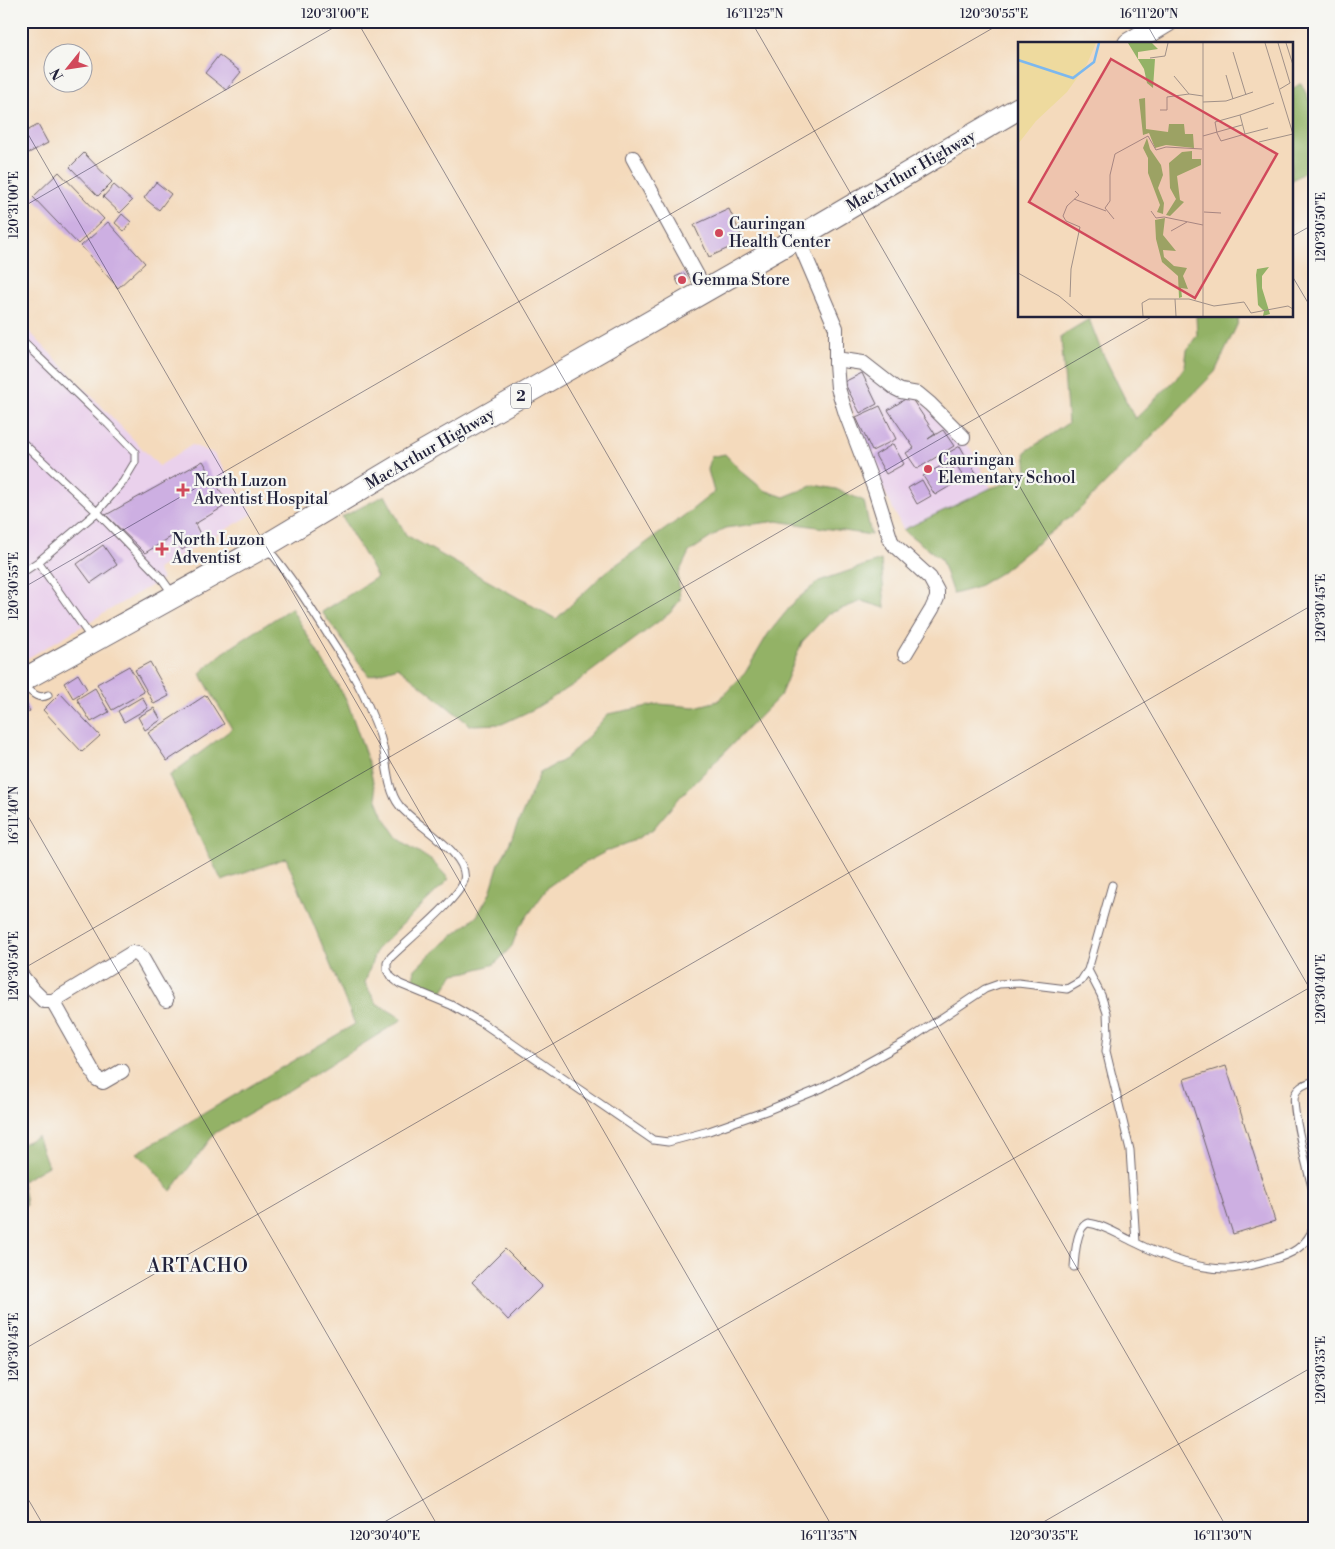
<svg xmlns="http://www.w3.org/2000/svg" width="1335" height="1549" font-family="'Libre Bodoni',serif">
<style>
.built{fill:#ead1ec}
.forest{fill:#93b266;stroke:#5a6a50}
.building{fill:#cdafe2}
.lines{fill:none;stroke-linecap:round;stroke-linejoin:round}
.service-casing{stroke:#6c6268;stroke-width:9}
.minor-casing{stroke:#6c6268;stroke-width:16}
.trunk-casing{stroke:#6c6268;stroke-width:24}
.service{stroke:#fff;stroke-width:7}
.minor{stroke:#fff;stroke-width:14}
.trunk{stroke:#fff;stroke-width:22}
.ticks{fill:none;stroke:#22223b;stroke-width:1;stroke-opacity:0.45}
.poi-dot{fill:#d1495b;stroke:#f6f6f2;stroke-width:2}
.labels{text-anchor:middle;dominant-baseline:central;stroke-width:4.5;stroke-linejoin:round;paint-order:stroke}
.shield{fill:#f6f6f2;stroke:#626272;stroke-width:1}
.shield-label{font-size:15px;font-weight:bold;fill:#22223b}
.street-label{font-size:16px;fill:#22223b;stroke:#f6f6f2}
.poi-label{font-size:16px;fill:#22223b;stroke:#f6f6f2;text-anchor:start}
.quarter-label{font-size:19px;letter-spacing:1px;fill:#22223b;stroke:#f6f6f2}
.inset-river{fill:none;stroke:#7cb8ef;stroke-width:2.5}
.inset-road{fill:none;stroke:#a09088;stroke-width:1}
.view{fill:#d1495b;fill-opacity:0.15;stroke:#d1495b;stroke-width:2.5}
.inset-edge{fill:none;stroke:#22223b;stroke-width:2.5}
.neatline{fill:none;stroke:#22223b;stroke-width:2}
.ticks-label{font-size:12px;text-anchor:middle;fill:#22223b}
</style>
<rect width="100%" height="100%" fill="#f6f6f2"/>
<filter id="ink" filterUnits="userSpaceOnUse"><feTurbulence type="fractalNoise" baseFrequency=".02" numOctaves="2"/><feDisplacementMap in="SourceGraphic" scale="10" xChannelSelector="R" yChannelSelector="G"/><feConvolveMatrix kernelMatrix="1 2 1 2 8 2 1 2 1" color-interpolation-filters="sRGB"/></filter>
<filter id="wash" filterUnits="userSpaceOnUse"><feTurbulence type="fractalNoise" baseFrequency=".0096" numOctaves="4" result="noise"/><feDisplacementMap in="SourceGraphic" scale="20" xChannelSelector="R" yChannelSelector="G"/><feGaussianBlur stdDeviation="1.12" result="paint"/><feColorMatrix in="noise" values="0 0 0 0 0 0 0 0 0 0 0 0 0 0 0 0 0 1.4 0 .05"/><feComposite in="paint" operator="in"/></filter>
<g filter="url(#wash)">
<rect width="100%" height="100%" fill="#f4dabc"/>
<path class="built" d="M21,323l138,143 33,-21 21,8 40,61 -96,55 5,10 -141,83z
M867,368l49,28 55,53 20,39 -88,42 -40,-85 -19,-63z"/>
<path class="forest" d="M1301,83l13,27v56l-23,15v-91z
M1196,316h43l-2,9 -22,47 -136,138 -79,63 -25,15 -22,6 -12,-35 -38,-29 88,-42 20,-6 16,-9 -2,-21 43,-29 -7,-87 28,-17 12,31 34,69 41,-40 9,-13 2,-16 10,-15z
M725,454l15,16 24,20 20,7 30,-12 22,4 28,12 7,34 -94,-14 -52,7 -36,24 -11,23 2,25 -10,13 -97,72 -39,24 -32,15 -32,1 -72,-58 -29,9 -47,-64 55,-35 -35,-60 43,-22 21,40 150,84 50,-47 83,-60 25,-20 -6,-22 3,-13z
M881,560l4,48 -23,-7 -34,13 -26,28 -22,54 -100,101 -27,32 -20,12 -26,10 -32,17 -26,18 -31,43 -6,17 -17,18 -28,8 -13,2 -12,18 -29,-13 2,-10 18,-17 44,-36 13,-23 9,-30 7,-12 34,-78 25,-14 21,-20 22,-25 51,-10 36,3 23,-6 27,-28 23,-39 27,-33 24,-20z
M291,608l56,93 22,63 8,36 7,17 15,22 33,22 17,18 -73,71 -11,33 11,20 27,16 -112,70 -76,44 -44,58 -21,-26 -13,-12 218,-129 -69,-166 -64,23 -53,-105 63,-47 -32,-56 23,-20z
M37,1136l11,30 -26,15 4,24 -5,3v-63z"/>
<g id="blocks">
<path class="building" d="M219,55l22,17 -15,18 -21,-17z
M38,125l10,18 -27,14v-23z
M84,153l28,29 -14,14 -28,-29z
M59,172l45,47 -26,25 -45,-47z
M156,182l15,12 -12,16 -15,-12z
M114,185l18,16 -12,12 -17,-16z
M729,209l15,32 -35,16 -15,-32z
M122,214l9,8 -7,9 -9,-8z
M108,222l37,41 -27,25 -37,-42z
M684,273l4,7 -9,5 -4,-8z
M862,373l15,31 -17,9 -16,-31z
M910,396l25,38 -7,5 15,-9 11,16 -37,23 -11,-16 8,-5 -26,-38z
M880,406l16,33 -24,12 -16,-34z
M893,444l11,20 -18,10 -11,-19z
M960,446l8,14 -20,11 -7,-14z
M203,461l25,43 -33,20 7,14 -20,12 -8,-15 -29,18 -39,-38z
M969,461l9,15 -12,7 -8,-16z
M941,466l11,19 -17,10 -12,-19z
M922,480l9,16 -14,8 -9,-16z
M103,545l14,20 -26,18 -14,-19z
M150,662l19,34 -15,8 -19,-34z
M129,666l15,26 -32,18 -15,-26z
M78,674l9,15 -14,9 -9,-15z
M95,688l14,24 -18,10 -14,-23z
M60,693l40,43 -18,16 -39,-42z
M21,695l9,16 -8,5 -1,-2z
M206,695l18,29 -57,37 -19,-28z
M142,697l6,11 -24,14 -6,-11z
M154,708l7,12 -16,10 -7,-13z
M1226,1066l49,155 -42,13 -49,-155z
M505,1249l37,37 -34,34 -36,-38z"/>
</g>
</g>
<g filter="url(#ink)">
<use href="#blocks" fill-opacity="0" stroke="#6c6268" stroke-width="1"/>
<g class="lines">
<defs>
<path id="service" d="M21,340l87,84 27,28v10l-12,20 -26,30 -59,50 -12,8 -5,-2
M21,441l76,71 65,67 10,14
M267,548c23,27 42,57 61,87 17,26 33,51 44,80 4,9 8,19 10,28 5,18 5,47 17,62 15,20 71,48 65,75 -3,17 -58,62 -73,77l-4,6v7l4,7 9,7 51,21 33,19 169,116 15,2 41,-11 57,-20 56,-23 88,-49 75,-50 14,-5 19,-1 49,6 14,-8 7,-11 24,-85
M38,562l54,77
M22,684c8,6 15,17 26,11
M1088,970l13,25 6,18 1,21 -2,17 24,99 6,93
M1314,1081c-7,2 -16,6 -19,13 -5,12 15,85 19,101
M1074,1267c1,-11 2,-40 14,-44 16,2 31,12 46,19 28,14 60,27 92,27 15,0 30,-5 45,-9 19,-5 36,-13 43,-34"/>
<path id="minor" d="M633,158l72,132
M799,237l4,14 33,77v36l2,24 8,26 29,76 16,51 4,5 35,32 7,13v7l-5,11 -27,45
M836,359l27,4 32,25 6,3 17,3 12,10 33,33
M21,975l12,15 11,11h9l79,-48 6,1 4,4 24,42
M53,1001l44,78 6,3 19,-11"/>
<path id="trunk" d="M1129,44l38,-23
M21,681l244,-135 149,-89 385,-220 220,-129"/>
</defs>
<use href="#service" class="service-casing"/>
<use href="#minor" class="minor-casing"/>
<use href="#trunk" class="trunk-casing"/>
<use href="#service" class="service"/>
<use href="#minor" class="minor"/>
<use href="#trunk" class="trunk"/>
</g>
</g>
<path class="ticks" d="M357,21l870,1507M751,21l563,975M1145,21l13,23M21,122l812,1406M21,208l324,-187M1291,237l23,-13M1291,274l23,39M21,589l984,-568M21,804l418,724M21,970l1132,-654M21,1351l1293,-747M21,1487l24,41M374,1528l940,-543M1033,1528l281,-162"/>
<g class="poi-dot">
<circle cx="719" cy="233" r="5"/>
<circle cx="682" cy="280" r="5"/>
<circle cx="928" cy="469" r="5"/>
<path d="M180.5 482.5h5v5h5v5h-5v5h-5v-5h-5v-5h5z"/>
<path d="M159.5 541.5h5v5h5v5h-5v5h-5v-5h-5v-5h5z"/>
</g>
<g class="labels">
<rect class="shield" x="511" y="383.5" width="20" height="25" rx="4"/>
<g class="shield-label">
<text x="521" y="396">2</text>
</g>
<g class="street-label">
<text transform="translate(911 171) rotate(-30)">MacArthur Highway</text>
<text transform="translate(430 449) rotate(-30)">MacArthur Highway</text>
</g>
<g class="poi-label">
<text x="729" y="224">Cauringan<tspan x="729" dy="18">Health Center</tspan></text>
<text x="692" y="280">Gemma Store</text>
<text x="938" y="460">Cauringan<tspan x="938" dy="18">Elementary School</tspan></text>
<text x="194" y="481">North Luzon<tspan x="194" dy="18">Adventist Hospital</tspan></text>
<text x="172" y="540">North Luzon<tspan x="172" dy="18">Adventist</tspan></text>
</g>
<g class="quarter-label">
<text x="198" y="1266">ARTACHO</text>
</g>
</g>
<g transform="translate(1018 42)">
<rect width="275" height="275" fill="#f4dabc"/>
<path d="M110,1h24l6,6 -20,3v7h17l-2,29 -6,-5 -3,-14zM127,56l1,31 22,3 1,-8h15l1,10h8l1,14 -28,-3 -11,3 -6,-15 -6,2 -4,-36zM129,96l3,11 11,16 2,10 -5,13 6,15 -1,11 -6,-2 3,-7 -12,-32v-15l-5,-10zM174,109v8h9v6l-24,11 3,24 4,2 -14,14 -4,-1 10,-16 -6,-11 -1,-25 13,-11zM147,176l-2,17 13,16 -13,-1 1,7 10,9 13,2 -4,8 5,13 -7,-1 1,9 -3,1 -1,-22 -16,-14 -6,-23 -1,-19zM251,225l-7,9v12l8,26 -7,2 1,-5 -6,-6 -2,-30 1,-6z" fill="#93b266"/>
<path d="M0,1h78l-9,21 -20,28 -31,29 -18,23z" fill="#eeda9e"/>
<path class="inset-river" d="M0,18l55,18 21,-16 5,-19"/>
<path class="inset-road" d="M185,1v273M247,1l28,91M260,1l12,40 -10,6M268,1l7,22M215,10l13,43M132,16l15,-2 3,-13M208,33l7,24M156,34l15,18 14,2M185,60l23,-1 27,-9M142,68h7v-13l22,-3M222,73l-25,7 2,11 4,8 24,-7M250,86l-23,6 -5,-19 34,-12M185,94l39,-11M241,100l34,-8M56,157l32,12M133,169l5,7 8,-1 39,8M186,170l17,1M96,177l-9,-11 5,-7v-26l5,-21 33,-18 8,14 10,-3 36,2M153,189l16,-9M0,231l41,23 24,20M52,255l1,-28 9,-42 -14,-6 -3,-5 4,-10 12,-11 -4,-4M157,257l1,17M125,274l-1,-13 7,-4h40l25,7 30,-4 7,11 37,-7 5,3"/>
<path class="view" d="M93,17l166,95 -82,144 -166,-96z"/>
<rect width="275" height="275" class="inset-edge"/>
</g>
<rect width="1335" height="1549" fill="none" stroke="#f6f6f2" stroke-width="55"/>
<g transform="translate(68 68) rotate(240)"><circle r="24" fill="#f6f6f2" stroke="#a1a1a9"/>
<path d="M0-4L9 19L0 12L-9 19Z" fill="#d1495b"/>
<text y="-8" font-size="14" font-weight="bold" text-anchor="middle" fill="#22223b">N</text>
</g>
<rect x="28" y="28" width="1280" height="1494" class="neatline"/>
<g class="ticks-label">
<text x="335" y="18">120°31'00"E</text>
<text x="755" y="18">16°11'25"N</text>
<text x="994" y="18">120°30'55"E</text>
<text x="1149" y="18">16°11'20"N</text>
<text transform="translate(14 205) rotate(-90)" y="4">120°31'00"E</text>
<text transform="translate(1321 227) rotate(-90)" y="4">120°30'50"E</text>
<text transform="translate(14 586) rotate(-90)" y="4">120°30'55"E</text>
<text transform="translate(1321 608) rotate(-90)" y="4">120°30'45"E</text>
<text transform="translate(14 815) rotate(-90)" y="4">16°11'40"N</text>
<text transform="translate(14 966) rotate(-90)" y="4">120°30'50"E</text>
<text transform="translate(1321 989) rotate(-90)" y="4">120°30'40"E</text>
<text transform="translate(14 1347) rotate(-90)" y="4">120°30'45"E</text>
<text transform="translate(1321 1370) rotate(-90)" y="4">120°30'35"E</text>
<text x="385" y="1540">120°30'40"E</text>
<text x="829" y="1540">16°11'35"N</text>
<text x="1044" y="1540">120°30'35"E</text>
<text x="1223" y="1540">16°11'30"N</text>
</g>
</svg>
